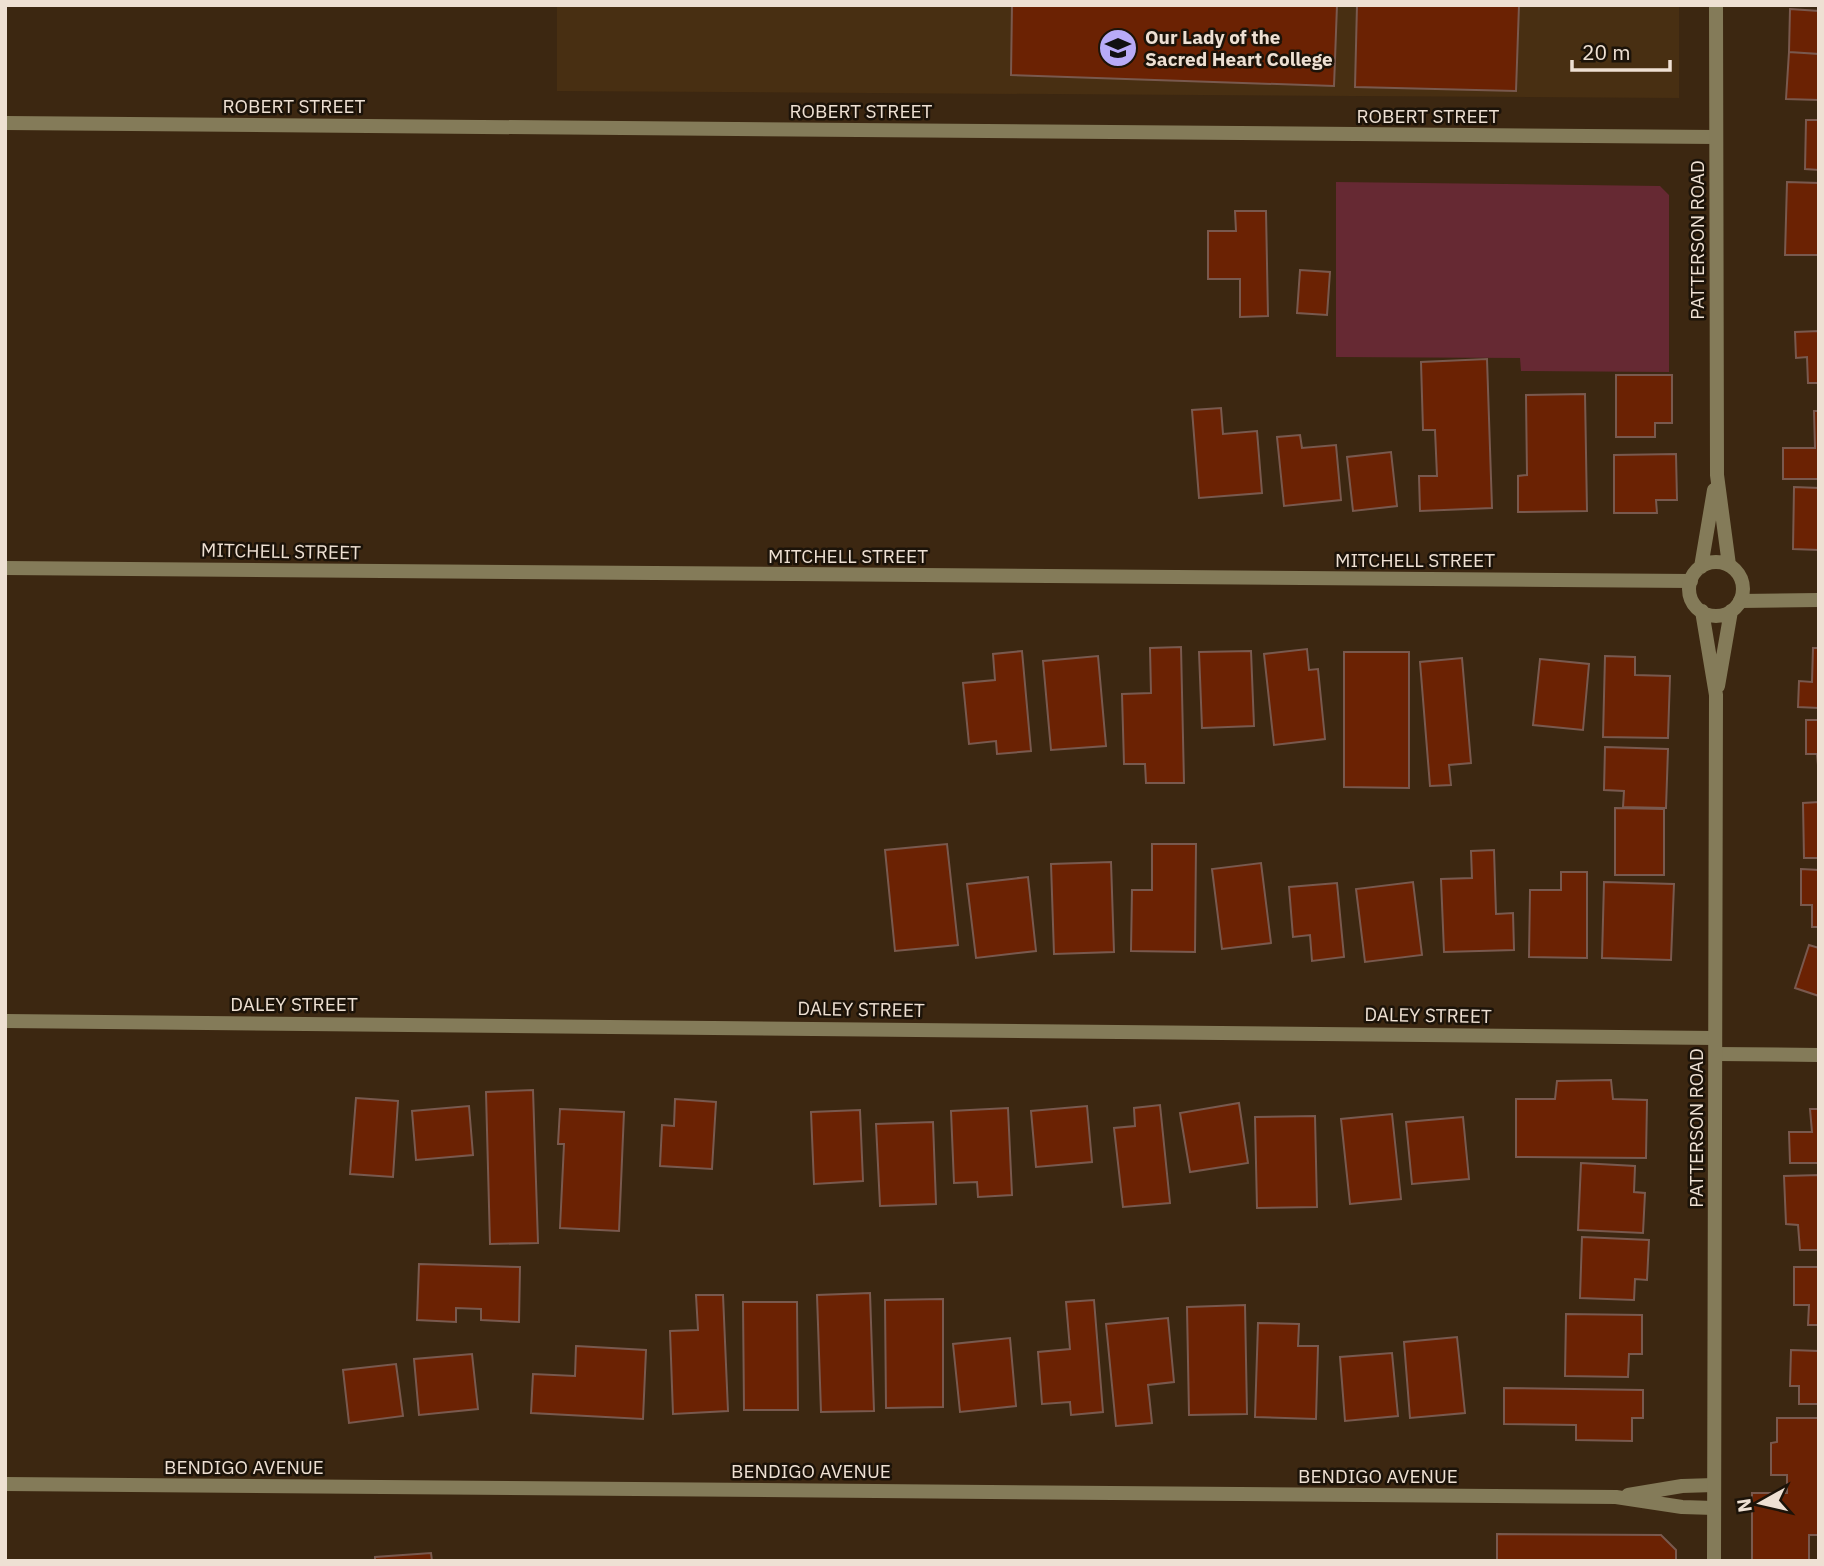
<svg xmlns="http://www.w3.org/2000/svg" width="1824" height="1566" font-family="'IBM Plex Sans',sans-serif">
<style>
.built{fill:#482f12}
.green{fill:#662933}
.building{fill:#6b2203;stroke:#79594e;stroke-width:2}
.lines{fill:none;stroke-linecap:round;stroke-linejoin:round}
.minor{stroke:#847b59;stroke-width:14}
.tertiary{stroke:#847b59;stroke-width:14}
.labels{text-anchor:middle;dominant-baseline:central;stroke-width:5;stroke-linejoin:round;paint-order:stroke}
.poi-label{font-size:19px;font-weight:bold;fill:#eee0d3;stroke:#1c1309;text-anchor:start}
.street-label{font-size:19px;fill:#eee0d3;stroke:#1c1309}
</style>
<rect width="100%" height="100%" fill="#3c2711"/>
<path class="built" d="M557,5h1122v93l-1122,-7z"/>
<path class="green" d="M1336,182l324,4 9,9v177l-148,-1 -1,-13 -184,-1z"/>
<path class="building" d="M1012,5h325l-3,81 -323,-11z
M1357,5h162l-3,86 -161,-4z
M1790,9l29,2v43l-30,-2z
M1789,52l30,2v46l-33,-1z
M1806,120h13v50l-14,-1z
M1787,182l32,1v72h-34z
M1235,211h31l2,105 -28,1v-38h-32v-48h28z
M1300,270l30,2 -3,43 -30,-2z
M1819,331v52h-11l-1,-26 -11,1 -1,-26z
M1487,359l5,149 -72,3 -1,-35h18l-2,-46h-12l-2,-68z
M1616,375h56v48h-17v14h-39z
M1585,394l2,117 -69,1v-36l9,-1 -1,-80z
M1221,408l2,26 34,-3 5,62 -63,5 -7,-88z
M1814,411h5v68h-36v-31h32z
M1300,435l2,13 34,-3 5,55 -57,6 -7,-69z
M1391,452l6,54 -44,5 -6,-54z
M1676,454l1,46h-21l1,13h-43v-58z
M1794,487l25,1v62l-26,-1z
M1181,647l3,136h-38l-1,-19h-21l-2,-70 29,-1 -1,-45z
M1813,648h6v60l-21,-1 1,-26 13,1z
M1307,649l2,21 9,-1 7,70 -51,6 -10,-91z
M1022,651l9,100 -34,3 -1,-13 -27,3 -6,-61 32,-3 -2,-26z
M1251,651l3,75 -52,2 -3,-76z
M1344,652h65v136l-65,-1z
M1098,656l8,90 -55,4 -8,-89z
M1605,656l30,1v18l35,1 -2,62 -65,-1z
M1462,658l9,105 -22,2 2,20 -21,1 -10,-124z
M1540,659l49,5 -6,66 -50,-5z
M1806,720h13v56l-2,-22h-11z
M1605,747l63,2 -2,59 -43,-1 1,-16 -20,-1z
M1819,802v56h-15l-1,-55z
M1615,808l49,1v66h-49z
M947,844l11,101 -63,6 -10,-101z
M1152,844h44l-1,108 -64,-1 1,-61h20z
M1494,850l2,64 17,-1 1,37 -70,2 -3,-73 31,-1 -1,-27z
M1111,862l3,90 -60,2 -3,-90z
M1261,863l10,80 -49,6 -10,-80z
M1801,869l18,1v57h-7v-22h-11z
M1561,872h26v86l-58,-1 1,-67h31z
M1028,877l8,74 -60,7 -9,-74z
M1413,882l9,73 -57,7 -9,-73z
M1604,882l70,2 -3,76 -69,-2z
M1337,883l7,74 -32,4 -2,-26 -17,2 -4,-50z
M1809,945l10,3v48l-24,-8z
M1611,1080l2,19 34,1 -1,58 -130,-1v-58h39l2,-18z
M533,1090l5,153 -48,1 -4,-152z
M356,1098l42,3 -5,76 -43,-3z
M675,1099l41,3 -4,67 -52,-3 2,-41 12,1z
M1239,1103l9,60 -58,9 -10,-59z
M1160,1105l10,98 -47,4 -9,-79 21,-2 -1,-18z
M469,1106l4,49 -57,5 -4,-49z
M1087,1106l5,56 -56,5 -5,-56z
M1008,1108l4,87 -34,2 -1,-15 -23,1 -3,-72z
M560,1109l64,3 -5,119 -59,-3 4,-84h-6z
M1810,1109h9v54h-29l-1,-31h23z
M860,1110l3,71 -49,3 -3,-72z
M1392,1114l9,85 -51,5 -9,-85z
M1315,1116l2,91 -60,1 -2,-91z
M1463,1117l6,62 -57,5 -6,-62z
M933,1122l3,82 -56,2 -4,-82z
M1581,1163l54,3 -1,26 11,1 -2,40 -65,-3z
M1819,1175v75h-19l-2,-25 -12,-1 -2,-48z
M1582,1237l67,3 -2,40 -12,-1 -1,21 -54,-2z
M419,1264l101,3 -1,55 -38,-2v-11l-25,-1v14l-39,-2z
M1794,1267h25v58h-11l1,-20h-15z
M870,1293l4,118 -53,1 -4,-117z
M696,1295h27l5,116 -55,3 -3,-83 28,-1z
M943,1299v108l-57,1 -1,-108z
M1094,1300l9,112 -32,3 -1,-13 -28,2 -4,-52 32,-3 -4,-47z
M743,1302h54l1,108h-54z
M1245,1305l2,109 -58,1 -2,-108z
M1566,1314l76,1v39h-13l-1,23 -63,-1z
M1168,1318l6,64 -26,3 4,38 -36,3 -10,-102z
M1258,1323l41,1 -1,22h20l-2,73 -61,-2z
M1457,1337l8,76 -55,5 -6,-76z
M1010,1338l6,68 -56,6 -7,-68z
M576,1346l70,4 -3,69 -112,-6 2,-39 42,2z
M1791,1350l28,1v53h-20v-18h-9z
M1392,1353l6,63 -53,5 -5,-64z
M472,1354l6,55 -59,6 -5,-56z
M396,1364l7,52 -54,7 -6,-53z
M1504,1388l139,2v28h-11v23l-56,-1v-15l-72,-1z
M1777,1418h41l1,117h-10v26h-57v-68h35v-18h-16v-32l6,-1z
M1497,1534l164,1 15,15v11h-179z
M431,1553l1,8h-57v-4z"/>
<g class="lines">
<path class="minor" d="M5,123l1711,14
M5,568l1686,13
M1740,601l79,-1
M5,1021l1710,17
M1716,1054l103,1
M5,1484l1611,13 66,10 32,1
M1628,1495l54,-9 32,-1"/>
<path class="tertiary" d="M1716,5l1,470 12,90
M1689 589a27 27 0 1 1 54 0a27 27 0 1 1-54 0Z
M1701,567l13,-77
M1702,611l14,84 -2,866
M1718,686l13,-75"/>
</g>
<defs>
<symbol id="school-disc" viewBox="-11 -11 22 22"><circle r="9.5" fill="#b8abf7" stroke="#1c1309"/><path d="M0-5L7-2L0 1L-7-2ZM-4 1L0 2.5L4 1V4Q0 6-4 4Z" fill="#111"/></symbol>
</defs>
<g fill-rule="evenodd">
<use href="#school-disc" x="1096" y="26" width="44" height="44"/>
</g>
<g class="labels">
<g class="poi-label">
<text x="1145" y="37">Our Lady of the<tspan x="1145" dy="22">Sacred Heart College</tspan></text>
</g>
<g class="street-label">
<text x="294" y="106">ROBERT STREET</text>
<text x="861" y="111">ROBERT STREET</text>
<text x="1428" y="116">ROBERT STREET</text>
<text transform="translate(1697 240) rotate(-90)">PATTERSON ROAD</text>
<text transform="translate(281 551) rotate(1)">MITCHELL STREET</text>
<text x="848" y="556">MITCHELL STREET</text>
<text x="1415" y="560">MITCHELL STREET</text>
<text x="294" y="1004">DALEY STREET</text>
<text transform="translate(861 1009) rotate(1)">DALEY STREET</text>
<text transform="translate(1428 1015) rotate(1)">DALEY STREET</text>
<text transform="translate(1696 1128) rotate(-90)">PATTERSON ROAD</text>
<text x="244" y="1467">BENDIGO AVENUE</text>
<text x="811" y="1471">BENDIGO AVENUE</text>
<text x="1378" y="1476">BENDIGO AVENUE</text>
</g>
</g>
<rect width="1824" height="1566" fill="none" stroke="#eee0d3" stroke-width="14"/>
<g transform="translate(1761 1503) rotate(262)" stroke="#1c1309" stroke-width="5" paint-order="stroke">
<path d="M0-5L12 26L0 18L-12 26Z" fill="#eee0d3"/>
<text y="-10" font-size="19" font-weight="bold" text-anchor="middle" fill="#eee0d3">N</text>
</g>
<path d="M1572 60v10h98v-10" fill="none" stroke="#eee0d3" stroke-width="3.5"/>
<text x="1582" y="60" font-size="21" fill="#eee0d3" stroke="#1c1309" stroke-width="5" paint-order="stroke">20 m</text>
</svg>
